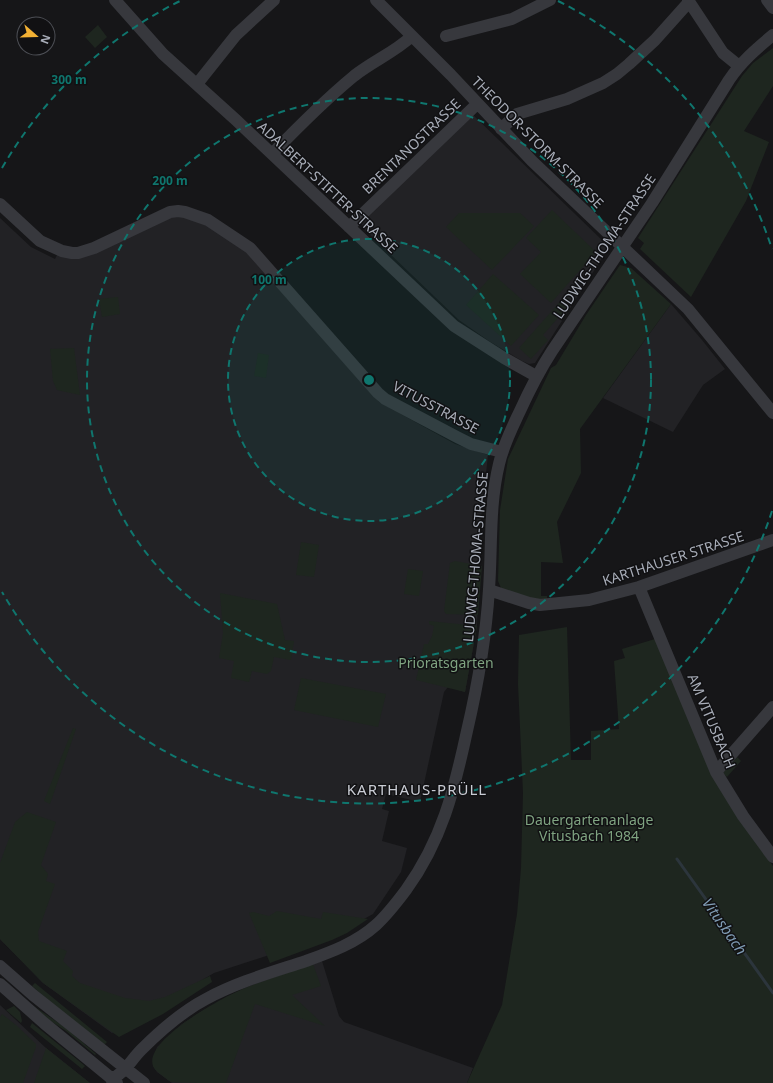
<svg xmlns="http://www.w3.org/2000/svg" width="773" height="1083" font-family="'Noto Sans',sans-serif">
<style>
.built{fill:#222225}
.green{fill:#1e261f}
.lines{fill:none;stroke-linecap:round;stroke-linejoin:round}
.stream{stroke:#2c353c;stroke-width:3}
.minor{stroke:#37383d;stroke-width:12}
.ring{fill:none;stroke:#0f766e;stroke-width:2;stroke-dasharray:7 5}
.labels{text-anchor:middle;dominant-baseline:central;stroke-width:3;stroke-linejoin:round;paint-order:stroke}
.street-label{font-size:14px;fill:#a8adb8;stroke:#111113}
.park-label{font-size:14px;fill:#7fa381;stroke:#111113}
.neighbourhood-label{font-size:15px;letter-spacing:1px;fill:#c9ccd4;stroke:#111113}
.water-label{font-size:15px;font-style:italic;fill:#7f9bb3;stroke:#111113}
.centre{fill:#0f766e;stroke:#111113;stroke-width:2}
.ring-label{font-size:12px;text-anchor:middle;font-weight:bold;fill:#0f766e;stroke:#111113;stroke-width:3;stroke-linejoin:round;paint-order:stroke}
</style>
<rect width="100%" height="100%" fill="#161618"/>
<path class="built" d="M472,114l134,130v8l-71,111 -6,1 -7,-3 -33,-20 -30,-21 -96,-92 -1,-4 2,-3z
M176,216l16,1 14,7 42,27 131,151 76,42 33,11 -7,65 -4,106 -12,66 -17,-5 -4,5 -24,110 -34,-8 -4,15 7,2 -7,30 25,7 -6,24 -28,42 -31,17 -128,42 -102,60 -69,-50 -43,-44v-721l31,29 24,12 3,-6 13,3 93,-37z
M671,304l31,36 23,29 -22,16 -30,47 -70,-34z
M322,961l17,55 5,6 129,46 -6,15h-295l-15,-11 -4,-6v-6l4,-13 25,-23 22,-14 25,-14 23,-11z
M0,1005l46,43 44,35h-90z"/>
<path class="green" d="M98,25l9,12 -12,11 -10,-11z
M773,48v38l-29,45 25,11 -23,59 -55,96 -51,-48 4,-6 -6,-5 104,-162 11,-13z
M552,210l44,42 -45,51 -31,-29 21,-22 -15,-14z
M459,213h61l14,13 -42,44 -46,-43z
M620,265l11,3 40,36 -91,125 1,44 -24,49 6,41 -22,-1v34h6v5l-6,1 -36,-12 -4,-2 -3,-7 2,-71 8,-51 43,-91 5,-3 30,-50z
M493,274l46,41 -28,31 -45,-41z
M565,296l7,6 -29,33 5,5 -17,19 -12,-11z
M118,297l2,17 -18,3 -3,-18z
M74,348l6,47 -23,-5 -4,-9 -3,-32z
M258,353l11,2 -3,23 -12,-2z
M301,542l18,3 -5,32 -18,-2z
M455,561l27,5 -4,49 -32,-1 -2,-3 6,-48z
M408,569l15,2 -4,25 -15,-2z
M220,593l57,11 8,36 9,1 -3,19 -17,-3 -3,14 -4,3 -15,-3 -3,11 -18,-4 3,-17 -15,-3 4,-25z
M429,621l48,5 -12,66 -49,-12 8,-36h4l4,-8 2,-10 -5,-2z
M567,627l4,133h20v-29l28,-2 -5,-68 11,-3 -3,-9 33,-10 86,182 32,45v217h-306l35,-78 15,-91 4,-46 2,-75 -5,-109 1,-49z
M301,678l85,16 -8,33 -84,-17z
M73,728l3,1 -26,75 -6,-3z
M737,757l4,4 -14,16 -4,-4z
M27,812l29,10 -15,43 7,9 -2,7 9,3 -17,48 1,9 28,10 -4,10 10,10 -1,5 8,7 45,15 24,3 16,-4 45,-21 2,6 -49,32 -44,23 -76,-54 -43,-44v-76l15,-41z
M277,911l44,8 2,-7 45,7 -21,14 -15,7 -62,23 -21,-50 4,-1 16,4z
M313,964l8,22 -29,9 33,31 -70,-22 -29,79c-9,0 -49,0 -54,-1 -3,-1 -5,-3 -8,-5 -3,-3 -9,-6 -11,-11 -9,-24 59,-62 77,-71 26,-13 55,-21 83,-31z
M35,983l72,59 -4,4 -38,-31 -33,-29z
M23,999l42,28 31,27 -1,1 -29,-24 -20,-13z
M14,1006l6,6 2,9 -1,2 -15,-13z
M2,1014l14,11 20,19v3l-13,36h-23v-66z
M32,1023l47,38 6,5 -3,3 -52,-42z
M46,1048l44,35h-56z"/>
<g class="lines">
<path class="stream" d="M677,859l96,134"/>
<path class="minor" d="M115,0l48,54 73,66 218,206 50,32 32,18
M376,0l75,75 81,86 156,148 85,104
M688,0l35,53 16,13
M767,0l6,8
M446,36l66,-17 38,-19
M197,84l39,-49 38,-35
M501,129l16,-15 50,-15 36,-16 14,-9 12,-10 26,-24 34,-38
M272,154c26,-27 53,-54 82,-78 19,-15 41,-24 58,-40
M0,204l40,37 22,10 10,2h6l16,-5 76,-36 8,-1 7,1 23,8 42,28 128,145 7,6 72,38 14,7 31,8
M349,227l128,-123
M639,587l77,185 27,44 30,41
M489,590l40,13 11,2 49,-5 50,-13 134,-47
M716,772l57,-65
M0,966l33,29 111,88
M0,984l44,39 73,60
M111,1079c14,-6 20,-19 30,-29 20,-20 40,-38 65,-51 31,-17 67,-27 100,-38 25,-9 50,-18 70,-36 11,-10 21,-23 30,-35 36,-50 48,-99 61,-159 11,-47 19,-94 22,-142 3,-41 0,-84 10,-125 4,-18 12,-34 20,-51 10,-22 20,-42 33,-62l100,-148 77,-123c12,-18 27,-31 44,-45"/>
</g>
<circle cx="369" cy="380" r="141" fill="#0f766e" fill-opacity=".12"/>
<g class="ring">
<circle cx="369" cy="380" r="141"/>
<circle cx="369" cy="380" r="282"/>
<path d="M772 511A424 424 0 0 1 2 592M2 168A424 424 0 0 1 180 1M558 1A424 424 0 0 1 772 249"/>
</g>
<g class="labels">
<g class="street-label">
<text transform="translate(538 142) rotate(45)">THEODOR-STORM-STRASSE</text>
<text transform="translate(411 146) rotate(-44)">BRENTANOSTRASSE</text>
<text transform="translate(328 187) rotate(43)">ADALBERT-STIFTER-STRASSE</text>
<text transform="translate(604 246) rotate(-56)">LUDWIG-THOMA-STRASSE</text>
<text transform="translate(436 407) rotate(28)">VITUSSTRASSE</text>
<text transform="translate(475 557) rotate(-85)">LUDWIG-THOMA-STRASSE</text>
<text transform="translate(673 558) rotate(-18)">KARTHAUSER STRASSE</text>
<text transform="translate(712 721) rotate(67)">AM VITUSBACH</text>
</g>
<g class="park-label">
<text x="446" y="662">Prioratsgarten</text>
<text x="589" y="819">Dauergartenanlage<tspan x="589" dy="16">Vitusbach 1984</tspan></text>
</g>
<g class="neighbourhood-label">
<text x="417" y="789">KARTHAUS-PRÜLL</text>
</g>
<g class="water-label">
<text transform="translate(725 926) rotate(55)">Vitusbach</text>
</g>
</g>
<circle cx="369" cy="380" r="6" class="centre"/>
<g class="ring-label">
<text x="69" y="84">300 m</text>
<text x="170" y="185">200 m</text>
<text x="269" y="284">100 m</text>
</g>
<g transform="translate(36 36) rotate(110)"><circle r="19" fill="#111113" stroke="#4d4f55"/>
<path d="M0-3L7 15L0 10L-7 15Z" fill="#f2b134"/>
<text y="-6" font-size="11" font-weight="bold" text-anchor="middle" fill="#a8adb8">N</text>
</g>
</svg>
